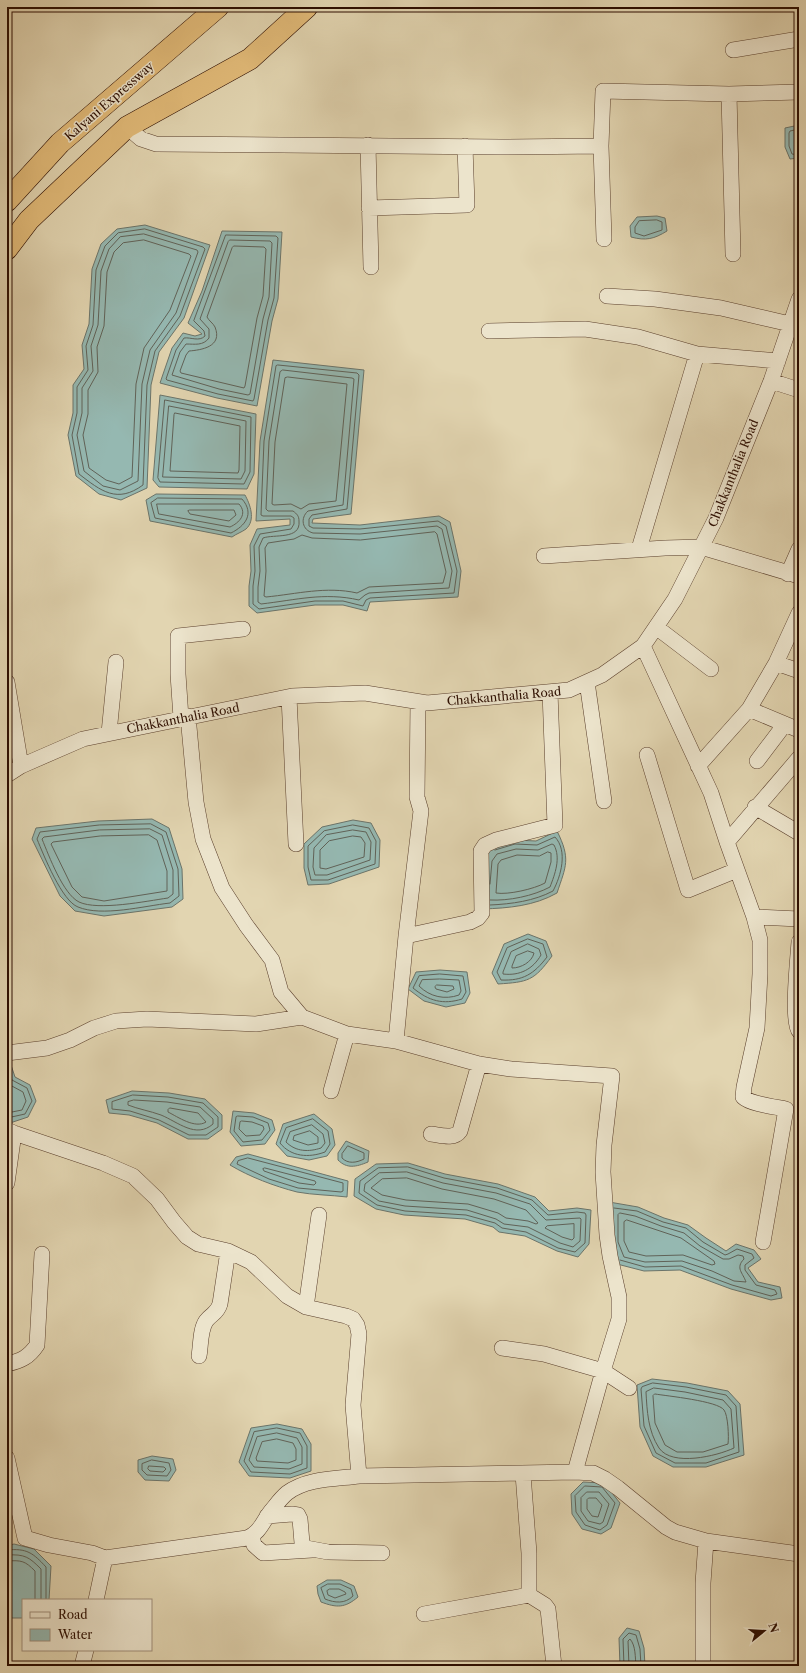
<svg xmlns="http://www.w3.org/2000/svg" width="806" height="1673" font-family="'Libre Caslon Text',serif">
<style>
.water{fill:#95b8b1;stroke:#6b746a}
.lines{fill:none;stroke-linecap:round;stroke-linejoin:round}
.shore{stroke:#606258;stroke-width:1}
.minor-casing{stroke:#5a3f2c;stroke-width:16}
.highway-casing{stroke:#2c0d00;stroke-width:22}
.minor{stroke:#ece4cc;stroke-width:15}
.highway{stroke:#e1ba78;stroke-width:21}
.labels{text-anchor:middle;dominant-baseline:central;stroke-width:3;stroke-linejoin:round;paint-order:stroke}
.street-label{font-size:12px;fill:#2c0d00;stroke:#ece4cc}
</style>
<rect width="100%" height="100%" fill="#e2d5b1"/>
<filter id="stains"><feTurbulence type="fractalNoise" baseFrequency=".005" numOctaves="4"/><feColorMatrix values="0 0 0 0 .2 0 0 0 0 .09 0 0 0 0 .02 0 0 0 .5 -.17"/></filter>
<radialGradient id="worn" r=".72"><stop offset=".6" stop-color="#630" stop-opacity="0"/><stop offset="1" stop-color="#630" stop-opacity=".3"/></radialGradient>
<path class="water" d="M799,125v33l-9,1 -5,-12v-19z
M657,216l8,2 2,13c-13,8 -21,10 -36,6l-1,-11 7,-9z
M145,225l65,20 -26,73 -25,34 -8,33 -4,103 -26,12 -22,-6 -23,-18 -8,-41 5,-22v-28l11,-16 -2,-24 7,-21 3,-55 9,-25 16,-15z
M222,231l60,1 -4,67 -6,22 -15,85 -40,-8 -57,-15 12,-35 11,-15 12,3 7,-2 -14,-11 14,-32z
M273,360l91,10 -13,144 -38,5 -1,4 48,2 79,-9 11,6 11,49 -3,26 -88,5 -3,9 -24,-6h-28l-58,8 -8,-7v-20l2,-15 -1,-26 7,-16 33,-4v-6l-34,2 4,-80z
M160,395l96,19 -2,60 -7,15 -88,-2 -6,-7z
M156,494l89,1c5,9 11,25 1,34 -4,3 -10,5 -14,8l-82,-16 -4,-21z
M152,819l17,9 13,41 1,30 -11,8 -68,9 -29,-5 -15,-15 -28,-57 4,-11 62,-7z
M353,820l18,3 9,17 -1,27 -50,17 -21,1 -4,-17v-24l18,-17z
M557,831c14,28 9,35 0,62 -23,13 -48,15 -74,16l1,-51 8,-12 23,-6 21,1z
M528,934l18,7 6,15c-18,25 -24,26 -54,28l-6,-11 12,-29z
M440,970l27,2 3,21 -5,10 -19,4 -22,-6 -16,-12 8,-17z
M7,1063l4,2 4,12 15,8 6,16 -8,16 -18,6 -3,-2z
M132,1091l37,2 36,6 17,16v14l-14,10h-20l-31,-16 -28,-8 -20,-2 -3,-13z
M233,1111l21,2 18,7 3,10 -10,14 -24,2 -11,-14z
M314,1114l18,15 3,16 -8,11 -18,4 -22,-4 -11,-12 7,-20z
M346,1141l23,10 -1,11c-12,5 -21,7 -30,-2v-7z
M248,1154l100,27 -1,16c-16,-2 -34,-2 -50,-5 -23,-6 -47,-15 -67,-27l6,-8z
M408,1163l37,11 53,10 37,13 14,14 28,-3 14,2 -2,34 -11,13 -21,-6 -32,-15 -26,-4 -6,-5 -28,-8 -61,-4 -28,-6 -22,-13 1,-17 21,-15z
M609,1202l29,5 26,11 24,7 18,13 20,13 10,-7 18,6 7,9 -13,9 10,14 22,5 2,11 -11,2 -40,-11 -51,-19 -36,1 -27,-7z
M652,1379l35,4 41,8 12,13 4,51 -38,12h-33l-20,-11 -13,-29 -3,-42z
M277,1424l25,5 9,15v27l-21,7 -41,-2 -10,-14 12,-34z
M152,1456l21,3 3,11 -7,11 -24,-1 -7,-8v-12z
M583,1482l21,1 16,20 -9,25 -10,6 -19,-5 -10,-15 -1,-20z
M14,1544l20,5 17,17 -2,34h-26v18h-16v-72z
M327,1580h14l13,6 4,11c-13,11 -21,11 -37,5l-3,-8 -1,-8z
M627,1628l12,3 5,17 1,18h-25l-1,-28z"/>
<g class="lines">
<path class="shore" d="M799,129l-9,2 -1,2v13l3,8 7,1
M657,220l5,2v8l-18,6 -9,-3v-6l4,-6z
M145,229l58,18 2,2 -25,67 -25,35 -8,34 -4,100c-26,19 -42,6 -64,-11l-7,-39 5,-22v-26l11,-17 -2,-24 7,-21 3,-55 9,-24 13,-13z
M144,234l53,16 1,2 -22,61 -26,37 -8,34 -4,97 -18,9 -17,-4 -19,-15 -7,-36 5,-22v-25l11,-17 -2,-25 7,-21 3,-54 8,-22 11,-12z
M226,235l50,1 2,2 -4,60 -6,22 -14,79 -1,2 -35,-7 -51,-14 -1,-1 10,-29 8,-12c7,-1 15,4 21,-2l-1,-5 -10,-10z
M144,240l45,14 2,2 -21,54 -26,38 -8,36 -4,93 -13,7 -13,-4 -17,-12 -6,-33 5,-21v-24l10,-18 -1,-25 7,-21 3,-54 7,-20 9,-9z
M230,240l40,1 2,2 -3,54 -6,22 -13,75 -2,1 -29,-6 -47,-14 8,-23 6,-8c9,0 17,2 23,-6v-9l-9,-10 28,-77z
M234,246l30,1 2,2 -3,47 -6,22 -12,68 -1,2 -63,-15 -1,-2 6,-16 3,-4c12,-1 34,-4 26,-24 -2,-4 -6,-6 -8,-10l25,-69z
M278,365l79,8 2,2 -12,134 -35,6 -3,4v7l4,2 47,1 78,-8 8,5 11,45 -3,22 -84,5 -4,2 -3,6 -20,-5h-28l-56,8 -6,-5v-18l2,-15 -1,-25 6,-12 31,-5 3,-5v-6l-3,-2h-28l-2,-1 3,-74 12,-75z
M283,370l69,8 2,1 -11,126 -35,6c-8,7 -6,19 5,22l47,1 77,-8 5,3 10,42 -3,17 -80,5 -4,2 -6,5c-35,-8 -63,0 -98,4l-3,-2v-15l2,-16 -1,-24 4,-9c11,-4 38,2 36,-17 0,-5 -2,-7 -6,-10h-25l-2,-2 3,-68 11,-69z
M288,377l59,7 -11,117 -27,3 -8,5 -10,-5 -17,1 -2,-1 3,-62 10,-64z
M165,400l86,17 -1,55 -6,12 -84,-2 -2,-4z
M169,406l77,15 -1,50 -4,8 -78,-2z
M175,413l65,13 -1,44 -1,3 -68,-2 4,-56z
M158,498l84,1c13,15 3,27 -11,34l-76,-15 -4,-15z
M157,504h82c9,10 0,19 -9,23l-71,-13z
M190,510h44l2,5 -7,6 -39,-7 -2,-3z
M435,532l2,2 9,38 -3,11 -74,4 -12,6c-31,-7 -60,1 -91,4l-2,-1 2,-25 -1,-23 3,-5 26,-4 8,-4 10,3 48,2z
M151,824l15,8 12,37 1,27 -9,7c-26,3 -68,14 -92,4 -16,-6 -34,-51 -41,-68l3,-7 59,-7z
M353,825l16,3 7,13 -1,23 -47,16h-17l-3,-13v-21l16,-15z
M150,829l12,6 11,35v24l-5,4c-21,3 -70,13 -89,4 -16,-8 -30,-46 -37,-63l2,-2 55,-7z
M353,830l13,2 5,10 -1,18 -43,15h-12l-2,-8 1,-19 12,-13z
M149,835l8,5 10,31v20l-63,10 -22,-4 -10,-10 -21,-43 2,-2 47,-6z
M353,836l8,1 4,6 -1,14 -38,12 -6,-1v-18l9,-9z
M548,852l3,1v9l-6,21c-11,6 -37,12 -49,10l2,-29 3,-4 16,-5 22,1z
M490,884l2,-23 5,-7 19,-5 22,1 14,-6 2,1c7,13 1,29 -4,42 -17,9 -41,14 -60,13
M490,905c22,-1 44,-4 63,-14 8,-15 15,-40 2,-54l-18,8 -22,-1 -20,6
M528,939l15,5 4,13c-13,17 -24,24 -46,23l-4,-8 10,-24z
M528,944l11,5 2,6c-8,14 -21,21 -38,19v-2l8,-20z
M528,951l6,2c-2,9 -13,15 -22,15v-2l4,-10z
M440,974l23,2 3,16 -4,7c-19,6 -33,2 -49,-11l6,-12z
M440,979l19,1 2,11 -2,4c-14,5 -29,2 -40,-9l3,-6z
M437,985l16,1 1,3 -7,3 -11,-3 -1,-2z
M7,1068l5,12 15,8 5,13 -7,13 -18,4
M7,1081l3,4 13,7 3,9 -4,9 -15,3
M133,1095l35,2 35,6 15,14v10l-12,8h-17l-30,-15 -29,-9 -18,-2v-7z
M134,1100l33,2 33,5 13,12v5c-17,15 -35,-2 -52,-9 -11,-4 -23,-6 -33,-10v-3z
M170,1108l28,5 8,9c-11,7 -28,-5 -38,-10v-2z
M238,1116l15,1 15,6 2,7 -8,10 -19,2 -9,-11 2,-14z
M313,1119l15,12 2,13 -5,8c-16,6 -34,5 -45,-9l6,-15z
M242,1121l10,1 11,4 1,3 -4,6 -14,1 -7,-7 1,-7z
M312,1125l11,9 2,9 -4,5c-12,4 -25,4 -35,-6l4,-10z
M310,1131l8,6v6l-10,2 -15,-5 1,-4z
M348,1146l16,7v6c-8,4 -16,5 -22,-1v-4z
M248,1158l95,25v8l-2,1 -43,-4 -29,-9 -32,-15 1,-3z
M408,1167l36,11 53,10 35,12 16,15 29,-3 8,1 1,2 -1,28 -10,9 -17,-4 -32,-16 -24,-4 -7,-5 -29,-8 -61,-4 -28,-6 -18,-12 1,-12 18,-13z
M265,1168l50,13 1,2 -2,2 -15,-2 -35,-12 -1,-2z
M407,1172l36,11 53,10 34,11 16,16 34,-2 1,1 -1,22 -7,6 -13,-4 -32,-16 -24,-3 -8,-5 -29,-9 -62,-4 -26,-5 -15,-10 1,-7 14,-11z
M407,1178l35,11 52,10 32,11 12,13 -2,1 -8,-3 -22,-3 -8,-5 -30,-9 -62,-4 -24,-5 -11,-7 11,-9z
M614,1208l23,3 26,11 23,6 17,14 22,13 3,-1 9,-5 15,5 2,4 -9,7v5l11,15 19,5 2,4 -6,2 -39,-11 -51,-19 -36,1 -25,-7
M620,1213l15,3 26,10 23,7 16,13 23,13h6l9,-4 5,1 1,3c-9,9 -1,14 2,23l-12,-1 -22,-10 -30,-10 -37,1 -21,-5 -6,-15v-27z
M627,1220l54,18 33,23 1,3 -3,1 -29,-10 -37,1 -17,-4 -5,-11v-19z
M574,1224v14l-2,2 -10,-3 -17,-9 2,-2z
M653,1383l33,4 40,8 10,11 3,46 -33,11h-31l-19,-10 -12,-27 -3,-37 1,-2z
M654,1388l31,4 38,8 8,9 3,39c-17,8 -62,19 -75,0 -11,-17 -12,-37 -13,-56z
M655,1394c12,2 63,7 69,16 4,5 5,27 4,34l-25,8h-26l-12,-7 -10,-22 -2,-27z
M277,1428l23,5 7,13v22l-17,6 -39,-2 -7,-11 10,-29z
M277,1433l20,5 5,9v17l-13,5 -35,-2 -5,-7 8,-23z
M277,1439l16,4 3,6v11l-8,3 -31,-2 -1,-3 6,-16z
M152,1460l17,3 2,7 -4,6 -20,-1 -5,-5v-6z
M149,1466l15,1 2,2 -3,3 -13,-1 -2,-2z
M585,1486l17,1 13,16 -8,22 -7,5 -15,-5 -9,-13 -1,-16z
M587,1492h12l10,12 -6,18 -3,2 -12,-3 -7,-10v-13z
M589,1498h7l6,7 -4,12 -6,-1 -5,-7v-9z
M7,1550c20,-2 26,3 39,17v33
M7,1555c18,-1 22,2 34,14v31
M7,1561c15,-1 18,0 28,10v29
M328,1584h12l11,5 2,7c-8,8 -18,7 -28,3l-4,-11z
M330,1589h9l6,3 1,2 -11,4 -7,-3 -1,-4z
M624,1666l-1,-27 6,-6 7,2 4,14 1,17
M629,1666l-1,-25 2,-2c6,7 5,18 6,27"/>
<defs>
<path id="minor" d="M733,50l66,-11
M729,94l4,160
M127,127l14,12 15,5 345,3 100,-1
M368,145l3,122
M369,208l98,-3 -2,-59
M604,239l-3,-93 2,-55 126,3 70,-2
M607,296l48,3 66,9 69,16
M489,331l96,-2 53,8 59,17 81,7
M771,381l28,9
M639,549l58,-195
M544,556l121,-8 36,-1 98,29
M788,574l11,-25
M656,627l55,42
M643,646l68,147 16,49 27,75 6,23v34l-3,54 -13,59 -1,10c7,7 33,10 43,12l-23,133
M776,663l23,8
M7,682l14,84
M587,682l17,119
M289,697l7,147
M749,709l50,21
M188,716l8,86 7,37 19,49 24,37 26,35 9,32 21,25 45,17 49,7 83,23 32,5 101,7 -8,69 -1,27 4,63 3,21 9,41v22l-16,52 -28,101
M181,718l-3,-44v-38l65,-7
M109,733l7,-71
M647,755l41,135 49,-20
M757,761l28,-37
M698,766l51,-57 27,-46 23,-50
M7,775l14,-9 62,-27 209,-43 73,-3 62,10 142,-13 33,-15 41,-29 32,-47 41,-81 55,-137 28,-82
M755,807l44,26
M727,842l72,-84
M754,917l45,2
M406,936l64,-14 8,-4 4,-5 -1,-62 4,-6 11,-5 59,-15 -5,-133
M799,942c-1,14 -8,81 0,89
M396,1041l10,-105 15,-125 -4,-14 1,-95
M7,1053l40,-5 23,-8 24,-12 22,-7 31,-2 109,5 46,-7
M331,1091l16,-57
M7,1130l7,3 89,30 30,13 24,23 17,23 13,15 11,7 30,7 23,11 36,34 19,11 40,9 7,3 4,6 2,9 -6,71 6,71 216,-4 18,1 12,6 13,9 48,39 9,5 31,9 93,13
M431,1134c9,1 23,6 29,-3l19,-67
M7,1183l7,-50
M306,1307l13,-92
M502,1348l42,6 59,17 26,17
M199,1356c2,-11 1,-26 7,-35 6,-8 11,-7 14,-17l8,-53
M7,1364c14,-3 22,-7 30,-19l5,-91
M7,1458l18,80 24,7 43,8 13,5 142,-20c13,-5 16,-17 24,-27 5,-6 10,-13 16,-18 20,-15 49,-14 72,-17
M267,1516l25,-2 6,1 2,4 2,24 4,5 22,4 54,1
M252,1536l2,9 9,8 49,-3
M529,1595l16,10 3,4 6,57
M96,1600l9,-42
M424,1614l105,-19v-42l-6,-79
M82,1666l4,-16
M703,1666v-83l3,-42"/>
<path id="highway" d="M7,201l53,-58 158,-136
M7,249l22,-29 98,-93 123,-68 57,-52"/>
</defs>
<use href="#minor" class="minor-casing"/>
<use href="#highway" class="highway-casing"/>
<use href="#minor" class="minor"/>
<use href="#highway" class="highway"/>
</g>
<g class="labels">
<g class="street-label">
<text transform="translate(109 101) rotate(-41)">Kalyani Expressway</text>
<text transform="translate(733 473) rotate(-68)">Chakkanthalia Road</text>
<text transform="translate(504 696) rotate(-5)">Chakkanthalia Road</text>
<text transform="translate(183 718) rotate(-11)">Chakkanthalia Road</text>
</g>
</g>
<rect width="806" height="1673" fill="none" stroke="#e2d5b1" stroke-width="24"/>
<rect x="8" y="8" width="790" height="1657" fill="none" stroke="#2c0d00" stroke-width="2"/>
<rect x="12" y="12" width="782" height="1649" fill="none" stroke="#2c0d00"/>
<rect x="22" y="1599" width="130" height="52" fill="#ece4cc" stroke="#9f8e7a"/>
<rect x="30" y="1612" width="20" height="6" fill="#ece4cc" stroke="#9f8e7a"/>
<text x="58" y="1619" font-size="12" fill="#2c0d00">Road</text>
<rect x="30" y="1629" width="20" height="12" fill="#95b8b1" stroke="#9f8e7a"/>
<text x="58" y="1639" font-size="12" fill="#2c0d00">Water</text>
<g transform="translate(764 1631) rotate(72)" stroke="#ece4cc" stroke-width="3" paint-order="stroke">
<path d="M0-3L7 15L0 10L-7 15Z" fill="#2c0d00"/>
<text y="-6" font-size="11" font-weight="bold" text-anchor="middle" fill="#2c0d00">N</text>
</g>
<rect width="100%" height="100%" filter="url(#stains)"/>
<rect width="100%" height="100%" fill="url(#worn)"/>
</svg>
